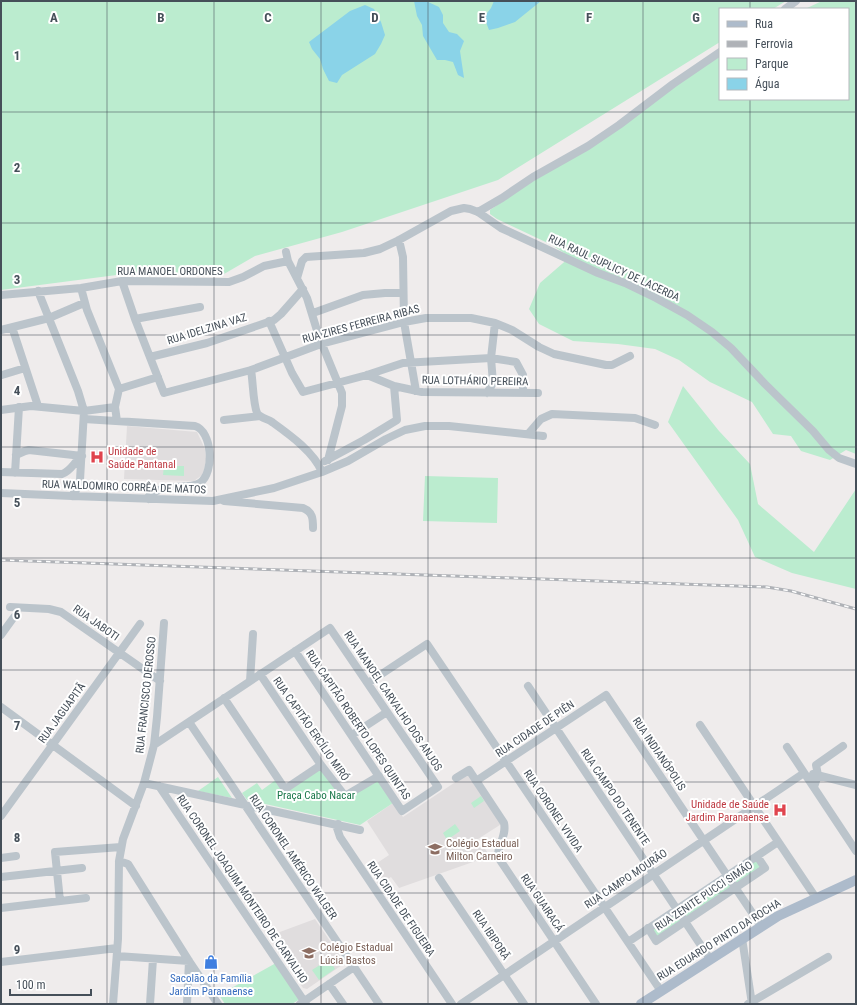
<svg xmlns="http://www.w3.org/2000/svg" width="857" height="1005" font-family="'Roboto Condensed',sans-serif">
<style>
.education{fill:#e0ddde}
.green{fill:#bbeccf}
.water{fill:#8ad3e8}
.lines{fill:none;stroke-linecap:round;stroke-linejoin:round}
.minor{stroke:#bbc4cb;stroke-width:8}
.major{stroke:#adbbcb;stroke-width:10}
.rail-casing{stroke:#afb2b7;stroke-width:3}
.rail{stroke:#fff;stroke-width:1.5;stroke-dasharray:4.5;stroke-linecap:butt}
.grid{fill:none;stroke:#454f59;stroke-width:1;stroke-opacity:0.55}
.labels{text-anchor:middle;dominant-baseline:central;stroke-width:4;stroke-linejoin:round;paint-order:stroke}
.street-label{font-size:11px;fill:#454f59;stroke:#fff}
.health-label{font-size:11px;fill:#be3a42;stroke:#fff;text-anchor:start}
.park-label{font-size:11px;fill:#1a774a;stroke:#fff}
.education-label{font-size:11px;fill:#785e54;stroke:#fff;text-anchor:start}
.shop-label{font-size:11px;fill:#366cbe;stroke:#fff}
.grid-label{font-size:13px;text-anchor:middle;font-weight:bold;fill:#454f59;stroke:#fff;stroke-width:4;stroke-linejoin:round;paint-order:stroke}
</style>
<rect width="100%" height="100%" fill="#efecec"/>
<path class="education" d="M127,426l70,6 8,17 1,10 -2,11 -2,5 -8,6 -70,-2z
M469,773l34,50 -25,16 12,17 -91,32 -8,-11 -12,8 -11,-16 21,-14 -22,-34 26,-18 10,14z
M315,919l30,44 -38,26 -4,-1 -34,-52z"/>
<path class="green" d="M1,1h785l-13,8h-53v33l-222,138 -156,52 -87,24 -31,18 -92,-1 -131,17z
M822,1h34v453l-10,-4 -16,10 -29,-9 -10,-15 -18,-2 -21,-32 -42,-20 -31,-22 -24,-11 -37,-5 -45,-3 -34,-17 -10,-15 11,-26 30,-26 -18,-12 -55,-26 -7,-5v-4l230,-155v44h128v-90h-43z
M683,386l36,45 31,33 8,40 56,48 42,-63v100l-64,-16 -37,-16 -17,-37 -70,-98z
M164,466h20v10l-21,-1z
M425,476l73,2 -1,45 -74,-2z
M320,769l24,30 33,-19 16,23 -33,22 -113,-25 -5,-7 15,-10 5,7 15,-11 8,13z
M218,777l14,21 -34,-7z
M481,796l3,5 -10,7 -3,-5z
M455,824l5,7 -13,9 -4,-7z
M757,858l6,8 -26,17 -5,-7z
M726,879l6,8 -45,30 -5,-8z
M676,912l6,8 -25,17 -5,-8z
M329,959l6,10 -16,11 -7,-10z
M276,963l24,36 -8,5h-67l-6,-9z"/>
<path class="water" d="M414,1h12l13,6 4,8v8l6,9 8,2 7,7 -4,10 4,27 -6,-3 -5,-13 -8,-2h-8l-14,-24 -1,-11 -5,-9z
M494,1h47l-26,21 -17,6 -9,2 -5,-13 7,-9z
M365,5l9,4 7,13 4,13 -4,9 -6,10 -33,21 -5,8 -8,-2 -6,-12 -3,-10 -8,-10 -3,-7 41,-31z"/>
<g class="lines">
<path class="minor" d="M785,9l11,-8
M478,212l24,-14 31,-21 55,-31 31,-21 54,-41 47,-32
M399,240l4,17 1,65 12,69
M286,252l2,9 19,37 12,39 23,56v13l-14,54
M297,278l5,-17 4,-4 58,-4 16,-4 19,-9 52,-29 13,-3 6,1 8,3 23,16 97,45 27,10 31,15 31,17 25,17 19,16 34,36 48,47 16,19 10,8 17,6
M122,281l13,38 29,74 87,-23 70,-26 83,-22 22,-4h45l24,5 17,7 27,17 15,7 52,11h6l18,-9
M81,288l6,22 32,79 -4,18 2,14
M38,291l40,100 6,20 -4,69 -4,10 -4,6
M1,295l80,-7 41,-7 107,1 14,-5 21,-11 24,-5
M313,313l50,-18 22,-2h18
M135,319l65,-12
M269,321l23,52 11,19 64,-17 36,-12 88,-5 25,4 7,13v18
M12,327l26,79
M1,330l48,-12 35,-15
M150,357l57,-14 67,-23 7,-6 22,-25
M251,370c2,11 2,33 6,43 3,5 11,6 15,9 18,13 42,30 50,50
M2,375l23,-7
M367,375l27,11 28,6 116,1
M119,389l39,-12
M487,393l6,-10 -2,-25 4,-35
M1,410l30,-4 53,5 31,-4
M84,419l111,7c17,5 20,46 5,57 -8,5 -20,3 -30,4 -7,1 -14,4 -20,7l-2,5
M224,420l36,-4
M528,434l13,-15 11,-5 83,4 20,7
M16,455l9,-4 4,-1 53,6
M325,461l39,-21 33,-20 -3,-34
M1,472l61,2c9,-3 12,-12 20,-18
M15,473l4,-66
M1,493l71,3 141,5 61,-13 48,-16 26,-11 38,-22 19,-9 20,-4h24l94,10
M224,501l79,7c10,4 10,11 10,20
M10,607l39,2 12,3 99,69
M1,635l13,-18
M260,674l61,91 24,31 34,-20
M250,681l3,-47
M368,683l59,-39 234,347
M528,686l182,273
M224,698l61,91 36,-24
M1,707l135,99
M189,722l190,282
M700,725l116,173
M352,735l35,-23
M154,745c59,-39 118,-78 176,-117l108,159 -36,24 -107,-160
M787,747l69,104
M813,774l43,11
M456,778l13,-8 35,53c3,13 -7,22 -6,34l98,147
M476,781l130,-86 155,231
M144,783l216,47
M159,786l147,218
M814,787l4,-12 -2,-10 27,-19
M1,816l139,-192
M338,824l-1,4 3,9 112,167
M1,858l15,-2
M119,861l9,3 61,97 29,43
M1,877l81,-9
M439,878l85,126
M60,901l-5,-49 66,-5
M1,908l85,-10
M648,928l8,13 109,-73 -8,-12
M742,938l10,66
M628,942l150,-100
M117,956l72,5 -2,43
M1,962l116,-14
M329,984l14,20
M113,1004l5,-65 1,-78 4,-22 21,-56 10,-38 3,-28 7,-94
M150,1004l3,-45
M300,1004l54,-37
M461,1004l343,-231
M748,1004l80,-47"/>
<path class="major" d="M641,1004l137,-88 78,-36"/>
<defs>
<path id="rail" d="M1,560l766,27 24,4 65,18"/>
</defs>
<use href="#rail" class="rail-casing"/>
<use href="#rail" class="rail"/>
</g>
<path class="grid" d="M107,1v1003M214,1v1003M321,1v1003M428,1v1003M536,1v1003M643,1v1003M750,1v8M750,99v905M1,112h855M1,223h855M1,335h855M1,447h855M1,558h855M1,670h855M1,782h855M1,893h855"/>
<defs>
<symbol id="hospital-bare" viewBox="-9 -9 18 18"><path d="M-5-5h3v3.5h4V-5h3V5h-3V1.5h-4V5h-3Z" fill="#e0444e" stroke="#fff" stroke-width="2.5" paint-order="stroke"/></symbol>
<symbol id="school-bare" viewBox="-9 -9 18 18"><path d="M0-5L7-2L0 1L-7-2ZM-4 1L0 2.5L4 1V4Q0 6-4 4Z" fill="#8d6e63" stroke="#fff" stroke-width="2.5" paint-order="stroke"/></symbol>
<symbol id="shop-bare" viewBox="-9 -9 18 18"><path d="M-5-2.5h2.3a2.7 3.5 0 0 1 5.4 0H5L5.5 6h-11ZM-1.5-2.5h3a1.5 2.3 0 0 0-3 0Z" fill="#3f7fe0" stroke="#fff" stroke-width="2.5" paint-order="stroke"/></symbol>
</defs>
<g fill-rule="evenodd">
<use href="#hospital-bare" x="87" y="447" width="20" height="20"/>
<use href="#hospital-bare" x="770" y="800" width="20" height="20"/>
<use href="#school-bare" x="425" y="839" width="20" height="20"/>
<use href="#school-bare" x="299" y="943" width="20" height="20"/>
<use href="#shop-bare" x="201" y="952" width="20" height="20"/>
</g>
<g class="labels">
<g class="street-label">
<text transform="translate(614 268) rotate(25)">RUA RAUL SUPLICY DE LACERDA</text>
<text x="170" y="271">RUA MANOEL ORDONES</text>
<text transform="translate(361 324) rotate(-15)">RUA ZIRES FERREIRA RIBAS</text>
<text transform="translate(207 329) rotate(-17)">RUA IDELZINA VAZ</text>
<text transform="translate(475 381) rotate(1)">RUA LOTHÁRIO PEREIRA</text>
<text transform="translate(124 487) rotate(2)">RUA WALDOMIRO CORRÊA DE MATOS</text>
<text transform="translate(96 623) rotate(35)">RUA JABOTI</text>
<text transform="translate(146 695) rotate(-84)">RUA FRANCISCO DEROSSO</text>
<text transform="translate(393 701) rotate(56)">RUA MANOEL CARVALHO DOS ANJOS</text>
<text transform="translate(62 713) rotate(-54)">RUA JAGUAPITÃ</text>
<text transform="translate(358 725) rotate(56)">RUA CAPITÃO ROBERTO LOPES QUINTAS</text>
<text transform="translate(311 729) rotate(55)">RUA CAPITÃO ERCÍLIO MIRÓ</text>
<text transform="translate(535 729) rotate(-34)">RUA CIDADE DE PIÊN</text>
<text transform="translate(659 754) rotate(56)">RUA INDIANÓPOLIS</text>
<text transform="translate(615 797) rotate(56)">RUA CAMPO DO TENENTE</text>
<text transform="translate(553 811) rotate(56)">RUA CORONEL VIVIDA</text>
<text transform="translate(293 857) rotate(56)">RUA CORONEL AMÉRICO WALGER</text>
<text transform="translate(626 879) rotate(-34)">RUA CAMPO MOURÃO</text>
<text transform="translate(242 889) rotate(56)">RUA CORONEL JOAQUIM MONTEIRO DE CARVALHO</text>
<text transform="translate(704 896) rotate(-34)">RUA ZENITE PUCCI SIMÃO</text>
<text transform="translate(542 903) rotate(56)">RUA GUAIRACÁ</text>
<text transform="translate(401 909) rotate(56)">RUA CIDADE DE FIGUEIRA</text>
<text transform="translate(491 935) rotate(56)">RUA IBIPORÃ</text>
<text transform="translate(719 940) rotate(-32)">RUA EDUARDO PINTO DA ROCHA</text>
</g>
<g class="health-label">
<text x="108" y="451">Unidade de<tspan x="108" dy="13">Saúde Pantanal</tspan></text>
<text x="769" y="804" text-anchor="end">Unidade de Saúde<tspan x="769" dy="13">Jardim Paranaense</tspan></text>
</g>
<g class="park-label">
<text x="316" y="795">Praça Cabo Nacar</text>
</g>
<g class="education-label">
<text x="446" y="843">Colégio Estadual<tspan x="446" dy="13">Milton Carneiro</tspan></text>
<text x="320" y="947">Colégio Estadual<tspan x="320" dy="13">Lúcia Bastos</tspan></text>
</g>
<g class="shop-label">
<text x="211" y="978">Sacolão da Família<tspan x="211" dy="13">Jardim Paranaense</tspan></text>
</g>
</g>
<g class="grid-label">
<text x="54" y="22">A</text>
<text x="161" y="22">B</text>
<text x="268" y="22">C</text>
<text x="375" y="22">D</text>
<text x="482" y="22">E</text>
<text x="589" y="22">F</text>
<text x="696" y="22">G</text>
<text x="17" y="60">1</text>
<text x="17" y="172">2</text>
<text x="17" y="284">3</text>
<text x="17" y="395">4</text>
<text x="17" y="507">5</text>
<text x="17" y="619">6</text>
<text x="17" y="730">7</text>
<text x="17" y="842">8</text>
<text x="17" y="954">9</text>
</g>
<rect width="857" height="1005" fill="none" stroke="#454f59" stroke-width="4"/>
<rect x="719" y="8" width="130" height="92" fill="#ffffff" stroke="#b5b9bd"/>
<rect x="727" y="21" width="20" height="6" fill="#adbbcb" stroke="#b5b9bd"/>
<text x="755" y="28" font-size="12" fill="#454f59">Rua</text>
<rect x="727" y="41" width="20" height="6" fill="#afb2b7" stroke="#b5b9bd"/>
<text x="755" y="48" font-size="12" fill="#454f59">Ferrovia</text>
<rect x="727" y="58" width="20" height="12" fill="#bbeccf" stroke="#b5b9bd"/>
<text x="755" y="68" font-size="12" fill="#454f59">Parque</text>
<rect x="727" y="78" width="20" height="12" fill="#8ad3e8" stroke="#b5b9bd"/>
<text x="755" y="88" font-size="12" fill="#454f59">Água</text>
<path d="M10 989v6h81v-6" fill="none" stroke="#454f59" stroke-width="2"/>
<text x="16" y="989" font-size="12" fill="#454f59" stroke="#ffffff" stroke-width="3" paint-order="stroke">100 m</text>
</svg>
